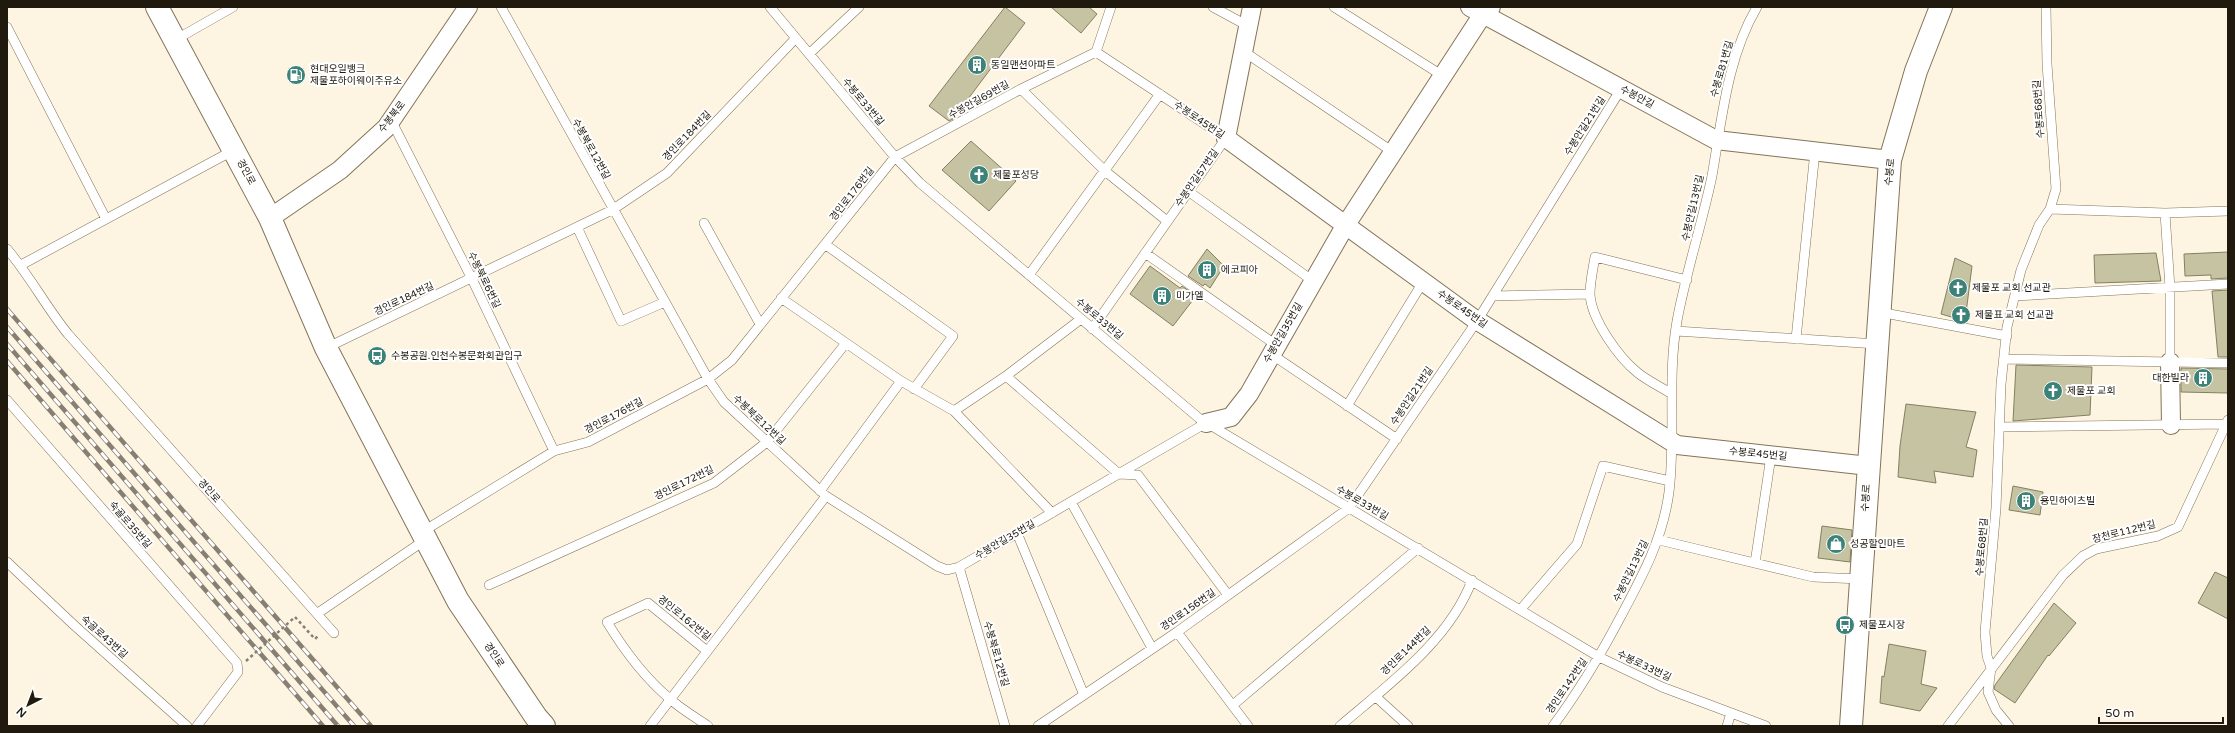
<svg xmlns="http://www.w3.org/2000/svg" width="2235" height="733" font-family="'Varela Round','Noto Sans KR',sans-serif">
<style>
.building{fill:#c6c3a2;stroke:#838062}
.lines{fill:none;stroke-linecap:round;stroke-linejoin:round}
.lane-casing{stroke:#837458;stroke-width:10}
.street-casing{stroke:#837458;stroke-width:20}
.secondary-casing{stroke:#837458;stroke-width:24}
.primary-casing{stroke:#837458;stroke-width:24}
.path{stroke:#867f70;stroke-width:2.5;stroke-dasharray:3 3;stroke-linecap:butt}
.lane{stroke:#fff;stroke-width:9}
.street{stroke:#fff;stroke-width:18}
.secondary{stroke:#fff;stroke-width:22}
.primary{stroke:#fff;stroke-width:22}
.rail-casing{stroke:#877f71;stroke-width:4.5}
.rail{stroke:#fff;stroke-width:3;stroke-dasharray:9;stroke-linecap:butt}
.path-bridge{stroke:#867f70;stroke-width:2.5;stroke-dasharray:3 3;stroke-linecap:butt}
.labels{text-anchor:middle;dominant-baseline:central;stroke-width:4;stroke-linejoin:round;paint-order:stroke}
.poi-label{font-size:10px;fill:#1f190e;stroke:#fff;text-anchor:start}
.street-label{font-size:10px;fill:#1f190e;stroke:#fff}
</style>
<rect width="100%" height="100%" fill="#fef4e2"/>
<path class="building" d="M1005,7l20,16 -72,96 -4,2 -20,-15z
M1051,7h38l8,7 -16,19z
M971,141l45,40 -27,30 -47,-41z
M1207,249l17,17 -14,22 -5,-4 -2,2 -15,-10z
M2228,252v26l-17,1v-4l-26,1 -1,-22z
M2156,253l5,28 -66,2 -1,-28z
M1955,258l17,8 -7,55 -24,-7z
M1150,266l30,22 2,-2 14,10 -23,30 -43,-32z
M2228,290v67h-10l-6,-66z
M2016,365l76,2 -2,48 -77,6z
M2181,368l47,1v24l-47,-1z
M1906,404l70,8 -10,35 11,3 -4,27 -39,-6 2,12 -38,-6 2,-31z
M2013,486l30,6 -3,23 -31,-5z
M1822,526l30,4 -2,32 -32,-4z
M2215,572l13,6v41l-30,-16z
M2054,603l22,20 -27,33 -1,-1 -33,48 -21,-14 1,-4z
M1889,644l37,7 -5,33 16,4 -17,23 -40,-8 2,-27 2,1z"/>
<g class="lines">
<defs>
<path id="lane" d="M501,7l207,372 16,23 102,94 111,70 10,4 12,-3 247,-144
M770,7l125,150 25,26 280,236 399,238 63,30 104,39
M1213,7l35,19
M1334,7l109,69
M7,27l99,192
M175,40l58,-33
M1243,51l150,101
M809,54l50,-47
M1021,89l84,82 62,50
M391,120l81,159 82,172
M1188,191l125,90
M2050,209l115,4 63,-2
M2165,213l5,75v74
M704,223l56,101
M577,227l44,94 44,-19
M826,245l127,91 -39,53
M7,249c23,27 39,58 61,85l266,299
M1145,253l131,92
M21,265l213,-115
M1029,275l131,-181
M1493,296l97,-2
M2015,296l213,-12
M781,298l120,83 53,30 98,102
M1879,312l128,24
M1092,329l134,-191 -130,-86
M1676,331l201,13
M1796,339l19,-188
M326,348l286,-138 55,-37 129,-135
M1271,354l126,85
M2004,359l224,4
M1006,376l113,98 19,1 90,120
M1672,394c-11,-7 -24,-13 -34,-21 -19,-15 -47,-54 -48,-79 0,-12 3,-25 5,-37l92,23
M7,400l230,263 1,9 -41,54
M1347,406l76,-124
M954,411l52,-35 75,-57
M2000,427l226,-3
M820,491l81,-110
M1071,502l81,146
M422,532l132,-81 34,-9 120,-63 24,-19 163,-203 126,-68 75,-37 15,-45
M1017,533l67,162
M1659,540l154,37 48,2
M7,562l68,64 112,100
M1755,563l16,-107
M959,567l46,159
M489,585l225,-102 53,-41 79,-99
M1521,609l56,-65 26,-78 67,15
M318,613l107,-73
M1177,632l71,94
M707,651l-59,-48 -41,19c17,28 38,56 63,77 11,10 25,18 38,27
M1375,696l33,30
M1233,705l185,-157
M650,726l176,-230
M1038,726l139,-94 172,-124 128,-187 144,-232
M1340,726c48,-41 110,-86 132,-146
M1553,726c26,-35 48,-72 68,-110 22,-41 42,-78 48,-124 7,-57 -2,-115 8,-171 9,-49 25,-97 35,-145 10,-57 15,-118 45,-169
M1727,726l4,-13
M1948,726l115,-151 20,-19 13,-7 62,-13 20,-9 50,-107
M2009,726l-13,-16 -8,-18 3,-24 -4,-12 -2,-24 11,-124 5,-124 6,-57 14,-57 18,-45 11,-16 6,-20 -9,-125 -1,-57"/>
<path id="street" d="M1252,7l-26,131 247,180 204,127 192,21
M1470,7l246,133 174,20
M270,218l70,-48 46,-42 82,-121
M2170,362l1,63
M1206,423l25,-6 18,-23 96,-168 138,-212 8,-7"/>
<path id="secondary" d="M1851,726l39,-566 26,-89 25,-64"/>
<path id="primary" d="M157,7l113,211 56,130 132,253 78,116 8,9"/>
</defs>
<use href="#lane" class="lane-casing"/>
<use href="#street" class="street-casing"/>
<use href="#secondary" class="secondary-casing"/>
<use href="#primary" class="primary-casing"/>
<path class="path" d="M295,617l20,22 4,-4"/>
<use href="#lane" class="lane"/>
<use href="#street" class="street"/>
<use href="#secondary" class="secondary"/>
<use href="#primary" class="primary"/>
<defs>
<path id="rail" d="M7,309l364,417
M7,327l347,399
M7,344l331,382
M7,361l316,365"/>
</defs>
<use href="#rail" class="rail-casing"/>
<use href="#rail" class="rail"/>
<path class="path-bridge" d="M246,661l49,-44"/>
</g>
<defs>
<symbol id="building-disc" viewBox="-11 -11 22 22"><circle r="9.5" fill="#3c8279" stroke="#fff"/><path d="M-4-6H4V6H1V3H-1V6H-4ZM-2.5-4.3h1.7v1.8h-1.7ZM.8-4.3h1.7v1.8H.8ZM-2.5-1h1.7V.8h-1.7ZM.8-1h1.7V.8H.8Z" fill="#fff"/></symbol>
<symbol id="fuel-disc" viewBox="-11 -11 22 22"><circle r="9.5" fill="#3c8279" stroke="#fff"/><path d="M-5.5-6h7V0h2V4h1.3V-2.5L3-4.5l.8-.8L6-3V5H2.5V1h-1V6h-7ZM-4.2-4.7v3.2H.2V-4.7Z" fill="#fff"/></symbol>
<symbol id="church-disc" viewBox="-11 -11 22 22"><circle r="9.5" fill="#3c8279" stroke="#fff"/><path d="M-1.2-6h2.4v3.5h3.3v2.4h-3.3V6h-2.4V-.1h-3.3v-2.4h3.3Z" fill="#fff"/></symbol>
<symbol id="bus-disc" viewBox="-11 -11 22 22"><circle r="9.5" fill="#3c8279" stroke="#fff"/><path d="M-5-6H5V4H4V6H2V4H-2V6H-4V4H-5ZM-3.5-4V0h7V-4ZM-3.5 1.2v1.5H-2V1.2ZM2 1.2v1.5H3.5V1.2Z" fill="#fff"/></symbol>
<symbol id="shop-disc" viewBox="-11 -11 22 22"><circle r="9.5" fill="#3c8279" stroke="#fff"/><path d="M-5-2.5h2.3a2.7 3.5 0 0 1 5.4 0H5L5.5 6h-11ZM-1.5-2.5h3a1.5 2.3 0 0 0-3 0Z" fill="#fff"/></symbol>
</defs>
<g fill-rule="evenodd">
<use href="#building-disc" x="966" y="54" width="22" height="22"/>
<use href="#fuel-disc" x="285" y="64" width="22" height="22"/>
<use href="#church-disc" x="968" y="164" width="22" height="22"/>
<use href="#building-disc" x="1196" y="259" width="22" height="22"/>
<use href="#church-disc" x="1947" y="277" width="22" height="22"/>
<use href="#building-disc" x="1151" y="285" width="22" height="22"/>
<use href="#church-disc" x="1950" y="304" width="22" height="22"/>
<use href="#bus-disc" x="366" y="345" width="22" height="22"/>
<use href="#building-disc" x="2192" y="367" width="22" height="22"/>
<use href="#church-disc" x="2042" y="380" width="22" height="22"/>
<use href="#building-disc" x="2015" y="490" width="22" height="22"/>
<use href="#shop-disc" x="1825" y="533" width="22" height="22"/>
<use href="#bus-disc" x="1834" y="614" width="22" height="22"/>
</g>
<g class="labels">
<g class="poi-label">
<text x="991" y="65">동일맨션아파트</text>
<text x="310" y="69">현대오일뱅크<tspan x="310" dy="12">제물포하이웨이주유소</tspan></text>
<text x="993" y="175">제물포성당</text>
<text x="1221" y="270">에코피아</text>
<text x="1972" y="288">제물포 교회 선교관</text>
<text x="1176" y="296">미가엘</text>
<text x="1975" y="315">제물표 교회 선교관</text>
<text x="391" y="356">수봉공원.인천수봉문화회관입구</text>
<text x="2189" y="378" text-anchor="end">대한빌라</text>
<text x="2067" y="391">제물포 교회</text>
<text x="2040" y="501">용민하이츠빌</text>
<text x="1850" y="544">성공할인마트</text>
<text x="1859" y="625">제물포시장</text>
</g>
<g class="street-label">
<text transform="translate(1722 69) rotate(-74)">수봉로81번길</text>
<text transform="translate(1637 97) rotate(28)">수봉안길</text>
<text transform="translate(979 100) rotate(-29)">수봉안길69번길</text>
<text transform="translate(863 102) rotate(50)">수봉로33번길</text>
<text transform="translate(2039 109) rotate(-94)">수봉로68번길</text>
<text transform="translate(392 117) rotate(-52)">수봉북로</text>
<text transform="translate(1199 120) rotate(34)">수봉로45번길</text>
<text transform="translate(1585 126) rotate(-58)">수봉안길21번길</text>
<text transform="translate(687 136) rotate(-46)">경인로184번길</text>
<text transform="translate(591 149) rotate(61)">수봉북로12번길</text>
<text transform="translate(246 172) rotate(62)">경인로</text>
<text transform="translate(1890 172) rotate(-84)">수봉로</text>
<text transform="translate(1197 178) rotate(-55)">수봉안길57번길</text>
<text transform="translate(852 194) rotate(-52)">경인로176번길</text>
<text transform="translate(1693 208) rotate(-77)">수봉안길13번길</text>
<text transform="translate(484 280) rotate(64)">수봉북로6번길</text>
<text transform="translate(404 299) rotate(-25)">경인로184번길</text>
<text transform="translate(1462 309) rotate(35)">수봉로45번길</text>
<text transform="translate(1099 319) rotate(40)">수봉로33번길</text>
<text transform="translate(1283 333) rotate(-60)">수봉안길35번길</text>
<text transform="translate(1412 396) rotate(-56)">수봉안길21번길</text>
<text transform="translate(614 416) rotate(-28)">경인로176번길</text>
<text transform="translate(759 420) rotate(43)">수봉북로12번길</text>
<text transform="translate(1758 454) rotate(6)">수봉로45번길</text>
<text transform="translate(684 483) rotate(-26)">경인로172번길</text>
<text transform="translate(209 491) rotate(48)">경인로</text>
<text transform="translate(1866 498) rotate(-86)">수봉로</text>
<text transform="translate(1362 503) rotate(30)">수봉로33번길</text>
<text transform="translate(130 525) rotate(49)">숙골로35번길</text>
<text transform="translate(2124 532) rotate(-14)">장천로112번길</text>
<text transform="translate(1005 540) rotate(-30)">수봉안길35번길</text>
<text transform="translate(1982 547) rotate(-85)">수봉로68번길</text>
<text transform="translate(1631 571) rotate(-64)">수봉안길13번길</text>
<text transform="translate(1188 610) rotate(-35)">경인로156번길</text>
<text transform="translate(684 618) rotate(39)">경인로162번길</text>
<text transform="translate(104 637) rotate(42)">숙골로43번길</text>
<text transform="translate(1406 651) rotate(-44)">경인로144번길</text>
<text transform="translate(996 654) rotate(74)">수봉북로12번길</text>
<text transform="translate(494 655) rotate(56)">경인로</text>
<text transform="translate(1644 666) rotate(25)">수봉로33번길</text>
<text transform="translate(1567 686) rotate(-56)">경인로142번길</text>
</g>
</g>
<rect width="2235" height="733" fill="none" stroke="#1f190e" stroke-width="16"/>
<g transform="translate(28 705) rotate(222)" stroke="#ffffff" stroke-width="3" paint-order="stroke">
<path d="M0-3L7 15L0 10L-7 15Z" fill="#1f190e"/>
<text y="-6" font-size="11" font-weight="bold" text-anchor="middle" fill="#1f190e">N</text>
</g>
<path d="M2099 717v6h124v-6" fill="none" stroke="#1f190e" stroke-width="2"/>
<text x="2105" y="717" font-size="12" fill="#1f190e" stroke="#ffffff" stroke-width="3" paint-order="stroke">50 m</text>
</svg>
